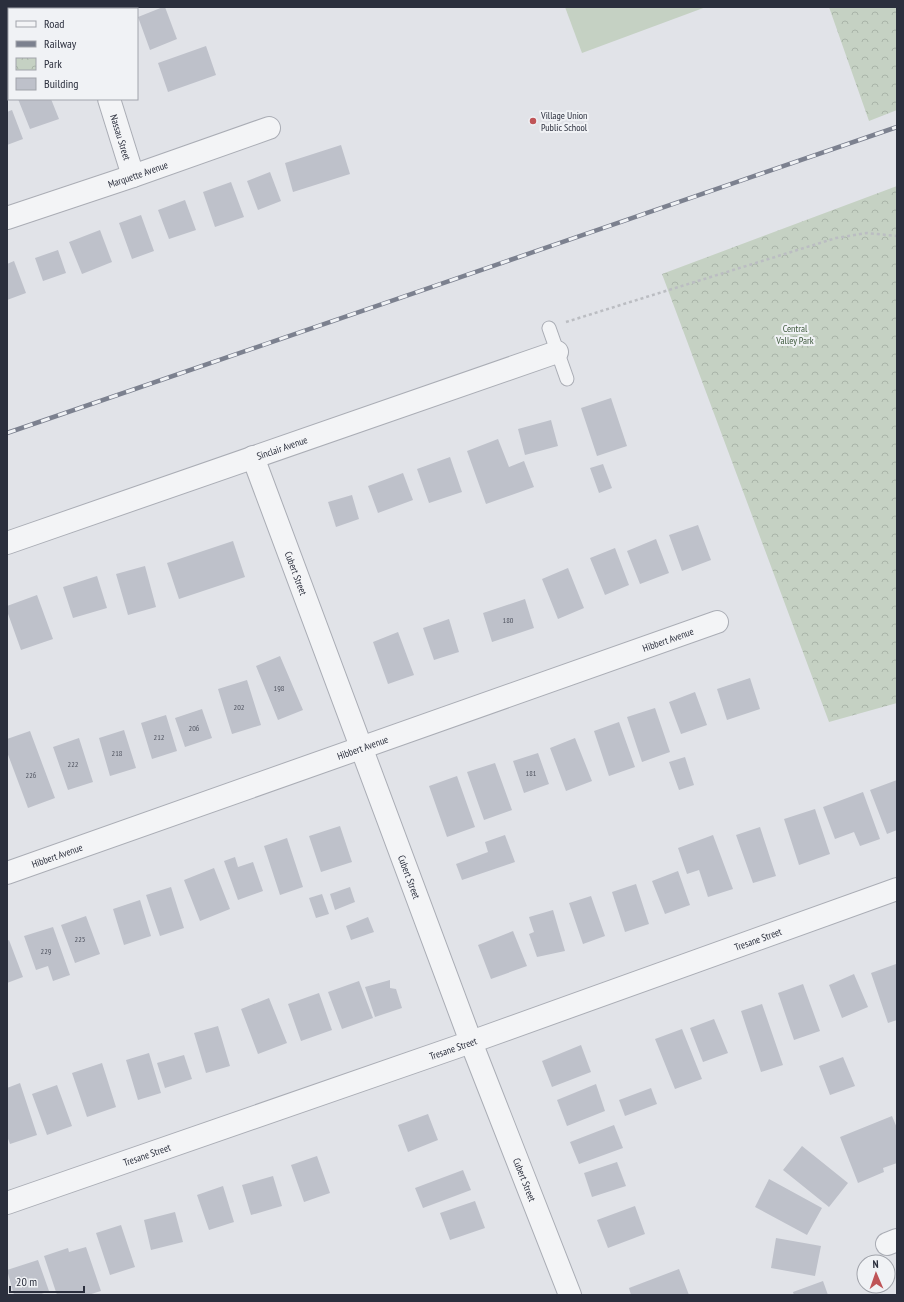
<svg xmlns="http://www.w3.org/2000/svg" width="904" height="1302" font-family="'PT Sans Narrow',sans-serif">
<style>
.park{fill:url(#park-crowns)}
.pitch{fill:#c5d1c3}
.building{fill:#bec1ca}
.lines{fill:none;stroke-linecap:round;stroke-linejoin:round}
.service-casing{stroke:#aaadb5;stroke-width:15}
.minor-casing{stroke:#aaadb5;stroke-width:24}
.path{stroke:#bbbdc2;stroke-width:2.5;stroke-dasharray:3 3;stroke-linecap:butt}
.service{stroke:#f3f4f6;stroke-width:13}
.minor{stroke:#f3f4f6;stroke-width:22}
.rail-casing{stroke:#7c818f;stroke-width:4.5}
.rail{stroke:#f0f2f5;stroke-width:3;stroke-dasharray:9;stroke-linecap:butt}
.poi-dot{fill:#bf5457;stroke:#f0f2f5;stroke-width:1.5}
.labels{text-anchor:middle;dominant-baseline:central;stroke-width:4;stroke-linejoin:round;paint-order:stroke}
.number-label{font-size:8px;fill:#505460}
.poi-label{font-size:10px;fill:#2b2f3d;stroke:#f0f2f5;text-anchor:start}
.street-label{font-size:10px;fill:#2b2f3d;stroke:#f0f2f5}
.park-label{font-size:10px;fill:#3c573a;stroke:#f0f2f5}
</style>
<defs>
<pattern id="park-crowns" width="20" height="18" patternUnits="userSpaceOnUse"><rect width="20" height="18" fill="#c5d1c3"/><path d="M2 6a3 3 0 1 1 6 0M12 15a3 3 0 1 1 6 0" fill="none" stroke="#a9b4a8"/></pattern>
</defs>
<rect width="100%" height="100%" fill="#e1e3e8"/>
<path class="park" d="M829,7h68v103l-28,11z
M897,186v517l-68,19 -167,-448z"/>
<path class="pitch" d="M565,7h141l-124,46z"/>
<path class="building" d="M163,7h2l12,32 -27,11 -12,-33z
M206,46l10,29 -48,17 -10,-29z
M18,99h33l8,20 -29,10z
M12,110l11,29 -16,6v-33z
M341,145l9,29 -57,18 -8,-29z
M270,172l11,29 -23,9 -11,-29z
M231,182l13,35 -29,10 -12,-35z
M185,200l11,30 -27,9 -11,-29z
M141,215l13,36 -22,8 -13,-36z
M100,230l12,32 -30,12 -13,-32z
M58,250l8,23 -23,8 -8,-23z
M14,261l12,32 -19,7v-36z
M611,398l16,48 -30,10 -16,-48z
M551,420l7,26 -33,9 -7,-26z
M498,439l11,28 15,-6 10,26 -48,17 -19,-53z
M450,457l12,35 -33,11 -12,-34z
M603,464l9,24 -13,5 -9,-25z
M403,473l10,27 -35,13 -10,-27z
M352,495l7,24 -23,8 -8,-25z
M698,525l13,35 -29,11 -13,-36z
M656,539l13,34 -29,11 -13,-33z
M233,541l12,36 -66,22 -12,-36z
M615,548l14,37 -24,10 -15,-37z
M145,566l11,41 -28,8 -12,-41z
M568,568l16,40 -26,11 -16,-40z
M97,576l10,32 -34,10 -10,-31z
M37,595l16,44 -32,11 -14,-39v-5z
M525,599l9,29 -42,14 -9,-29z
M449,619l10,33 -25,8 -11,-32z
M398,632l16,43 -26,9 -15,-42z
M280,656l23,54 -25,10 -22,-54z
M750,678l10,31 -33,11 -10,-31z
M247,680l14,45 -29,9 -14,-45z
M695,692l12,33 -26,9 -12,-32z
M655,708l15,44 -28,10 -15,-45z
M202,709l10,29 -27,9 -10,-29z
M166,715l11,36 -25,8 -11,-36z
M619,722l16,45 -26,9 -15,-45z
M124,730l12,38 -26,8 -11,-38z
M30,731l25,67 -27,10 -21,-56v-13z
M79,738l14,44 -25,8 -15,-43z
M575,738l17,43 -26,10 -16,-43z
M538,753l11,31 -25,9 -11,-32z
M685,757l9,28 -15,5 -10,-28z
M495,763l17,47 -28,10 -17,-48z
M457,776l18,51 -28,10 -18,-51z
M897,780v50l-10,4 -17,-44z
M863,792l17,47 -20,7 -6,-14 -19,7 -12,-32z
M815,809l15,45 -31,11 -15,-46z
M340,826l12,36 -31,10 -12,-36z
M760,827l16,49 -23,7 -17,-48z
M505,835l10,27 -53,18 -6,-16 32,-12 -3,-10z
M713,835l20,54 -25,8 -9,-27 -12,4 -9,-26z
M287,838l16,49 -23,8 -16,-49z
M235,857l3,10 15,-5 10,29 -25,9 -14,-39z
M214,868l16,41 -30,12 -16,-41z
M678,871l12,34 -25,9 -13,-33z
M636,884l13,40 -24,8 -13,-40z
M171,887l13,41 -24,8 -14,-41z
M350,887l5,15 -20,8 -5,-16z
M322,894l7,20 -13,4 -7,-20z
M591,896l14,40 -22,8 -14,-41z
M140,900l11,36 -27,9 -11,-36z
M553,910l12,41 -28,6 -8,-23 5,-2 -5,-15z
M86,916l14,38 -25,9 -14,-38z
M368,917l6,15 -23,8 -5,-14z
M53,927l17,48 -17,6 -5,-15 -12,4 -12,-34z
M513,931l14,35 -36,13 -13,-34z
M9,940l14,37 -16,6v-42z
M896,964l1,56 -9,3 -17,-50z
M854,974l14,33 -26,11 -13,-33z
M390,980v8l6,1 6,19 -27,9 -10,-30z
M359,981l14,37 -31,11 -14,-37z
M803,984l17,47 -26,9 -16,-47z
M319,993l13,37 -31,11 -13,-37z
M269,998l18,45 -29,11 -17,-45z
M762,1004l21,61 -22,7 -20,-61z
M714,1019l14,34 -25,9 -13,-34z
M218,1026l12,40 -24,7 -12,-40z
M682,1029l20,50 -27,10 -20,-50z
M581,1045l10,27 -39,15 -10,-26z
M149,1053l12,40 -23,7 -12,-40z
M184,1055l8,24 -27,9 -8,-25z
M843,1057l12,29 -25,9 -11,-29z
M102,1063l14,44 -29,10 -15,-44z
M20,1083l17,52 -27,9 -3,-8v-48z
M596,1084l9,27 -38,15 -10,-26z
M57,1085l15,41 -25,9 -15,-41z
M651,1088l6,16 -32,12 -6,-16z
M428,1114l10,26 -30,12 -10,-27z
M892,1116l5,12v35l-14,5 1,4 -26,11 -18,-46z
M614,1125l9,23 -44,16 -9,-22z
M802,1146l46,37 -19,24 -46,-37z
M317,1156l13,37 -26,9 -13,-37z
M617,1162l9,24 -34,11 -8,-24z
M463,1170l8,20 -48,18 -8,-20z
M273,1176l9,30 -31,9 -9,-30z
M769,1179l53,29 -15,27 -52,-28z
M223,1186l11,36 -25,8 -12,-35z
M475,1201l10,27 -35,12 -10,-27z
M635,1206l10,28 -37,14 -11,-28z
M175,1212l8,30 -32,8 -7,-30z
M121,1225l14,42 -25,8 -14,-42z
M776,1238l45,8 -6,30 -44,-8z
M86,1247l15,44 -13,4h-31l-13,-39 24,-8 1,4z
M38,1260l11,31 -10,4h-25l-7,-25z
M679,1269l10,26h-58l-2,-7z
M823,1281l5,14h-34l-1,-3z"/>
<g class="lines">
<defs>
<path id="service" d="M549,328l18,51"/>
<g id="minor">
<path d="M79,7l1,2"/>
<path id="s1" d="M109,99l24,77"/>
<path id="s2" d="M7,218l126,-42 136,-48"/>
<path id="s3" d="M253,457l218,585 99,253"/>
<path id="s4" d="M7,543l550,-191"/>
<path id="s5" d="M7,873l710,-251"/>
<path id="s6" d="M7,1203l464,-161 426,-153"/>
<path d="M887,1244l10,-4"/>
</g>
</defs>
<use href="#service" class="service-casing"/>
<use href="#minor" class="minor-casing"/>
<path class="path" d="M566,322l270,-84 31,-5 30,3"/>
<use href="#service" class="service"/>
<use href="#minor" class="minor"/>
<defs>
<path id="rail" d="M7,433l890,-306"/>
</defs>
<use href="#rail" class="rail-casing"/>
<use href="#rail" class="rail"/>
</g>
<circle class="poi-dot" cx="533" cy="121" r="4"/>
<g class="labels">
<g class="number-label">
<text x="508" y="620">180</text>
<text x="279" y="688">198</text>
<text x="239" y="707">202</text>
<text x="194" y="728">206</text>
<text x="159" y="737">212</text>
<text x="117" y="753">218</text>
<text x="73" y="764">222</text>
<text x="531" y="773">181</text>
<text x="31" y="775">226</text>
<text x="80" y="939">225</text>
<text x="46" y="951">229</text>
</g>
<g class="poi-label">
<text x="541" y="115">Village Union<tspan x="541" dy="12">Public School</tspan></text>
</g>
<g class="street-label">
<text stroke="none"><textPath href="#s1" startOffset="40">Nassau Street</textPath></text>
<text stroke="none"><textPath href="#s2" startOffset="138">Marquette Avenue</textPath></text>
<text stroke="none"><textPath href="#s4" startOffset="291">Sinclair Avenue</textPath></text>
<text stroke="none"><textPath href="#s3" startOffset="124">Cubert Street</textPath></text>
<text stroke="none"><textPath href="#s5" startOffset="701">Hibbert Avenue</textPath></text>
<text stroke="none"><textPath href="#s5" startOffset="377">Hibbert Avenue</textPath></text>
<text stroke="none"><textPath href="#s5" startOffset="53">Hibbert Avenue</textPath></text>
<text stroke="none"><textPath href="#s3" startOffset="448">Cubert Street</textPath></text>
<text stroke="none"><textPath href="#s6" startOffset="796">Tresane Street</textPath></text>
<text stroke="none"><textPath href="#s6" startOffset="472">Tresane Street</textPath></text>
<text stroke="none"><textPath href="#s6" startOffset="148">Tresane Street</textPath></text>
<text stroke="none"><textPath href="#s3" startOffset="772">Cubert Street</textPath></text>
</g>
<g class="park-label">
<text x="795" y="328">Central<tspan x="795" dy="12">Valley Park</tspan></text>
</g>
</g>
<rect width="904" height="1302" fill="none" stroke="#2b2f3d" stroke-width="16"/>
<rect x="8" y="8" width="130" height="92" fill="#f0f2f5" stroke="#a1a4ab"/>
<rect x="16" y="21" width="20" height="6" fill="#f3f4f6" stroke="#a1a4ab"/>
<text x="44" y="28" font-size="12" fill="#2b2f3d">Road</text>
<rect x="16" y="41" width="20" height="6" fill="#7c818f" stroke="#a1a4ab"/>
<text x="44" y="48" font-size="12" fill="#2b2f3d">Railway</text>
<rect x="16" y="58" width="20" height="12" fill="url(#park-crowns)" stroke="#a1a4ab"/>
<text x="44" y="68" font-size="12" fill="#2b2f3d">Park</text>
<rect x="16" y="78" width="20" height="12" fill="#bec1ca" stroke="#a1a4ab"/>
<text x="44" y="88" font-size="12" fill="#2b2f3d">Building</text>
<g transform="translate(876 1274) rotate(358)"><circle r="19" fill="#f0f2f5" stroke="#a1a4ab"/>
<path d="M0-3L7 15L0 10L-7 15Z" fill="#bf5457"/>
<text y="-6" font-size="11" font-weight="bold" text-anchor="middle" fill="#2b2f3d">N</text>
</g>
<path d="M10 1286v6h74v-6" fill="none" stroke="#2b2f3d" stroke-width="2"/>
<text x="16" y="1286" font-size="12" fill="#2b2f3d" stroke="#f0f2f5" stroke-width="3" paint-order="stroke">20 m</text>
</svg>
